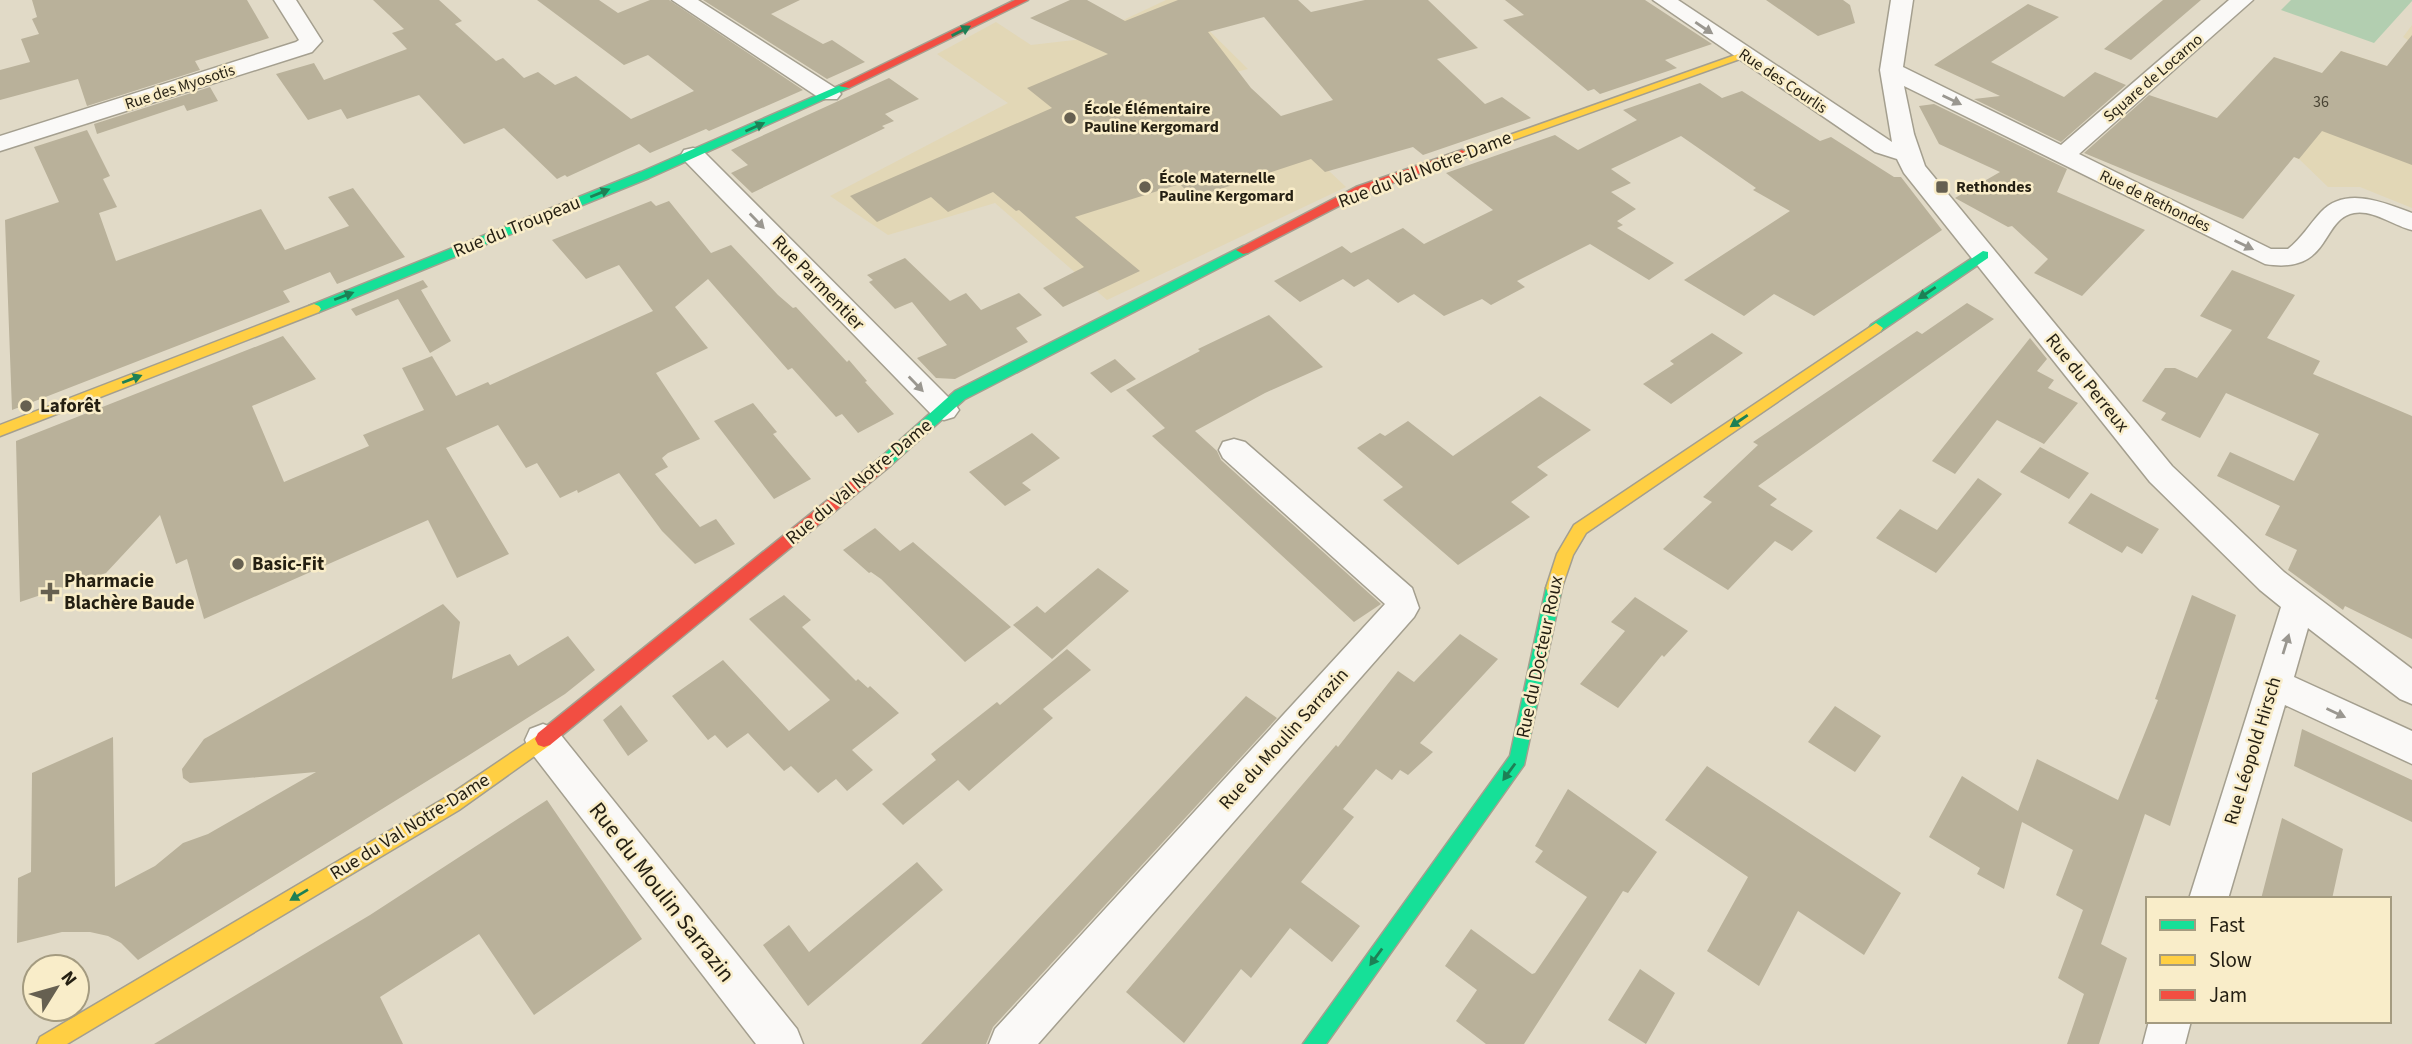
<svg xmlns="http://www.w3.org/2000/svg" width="2412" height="1044" font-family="'Source Sans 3',sans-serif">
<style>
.built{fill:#e2d7b6}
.green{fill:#b2ceb0}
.building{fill:#b9b19a;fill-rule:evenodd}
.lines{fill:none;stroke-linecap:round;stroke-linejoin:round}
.street-casing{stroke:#a49f8f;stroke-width:3}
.fast-casing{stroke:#a49f8f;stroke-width:3}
.slow-casing{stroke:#a49f8f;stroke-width:3}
.jam-casing{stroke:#a49f8f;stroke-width:3}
.street{fill:#faf9f7;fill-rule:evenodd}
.fast{fill:#16e098;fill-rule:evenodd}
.slow{fill:#ffcf43;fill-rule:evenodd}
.jam{fill:#f24e42;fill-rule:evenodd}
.oneway{fill:#9a9790}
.oneway2{fill:#1d8055}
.poi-dot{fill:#666051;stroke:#f9edc9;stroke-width:2.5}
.labels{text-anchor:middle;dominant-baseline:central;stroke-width:5;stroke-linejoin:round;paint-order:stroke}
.far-street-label{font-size:16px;fill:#241f12;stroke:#f9edc9}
.number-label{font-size:16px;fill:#494434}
.far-poi-label{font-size:16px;font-weight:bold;fill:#241f12;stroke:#f9edc9;text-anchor:start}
.street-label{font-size:19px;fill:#241f12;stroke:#f9edc9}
.poi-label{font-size:19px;font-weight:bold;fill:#241f12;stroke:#f9edc9;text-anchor:start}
.near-street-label{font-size:23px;fill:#241f12;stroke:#f9edc9}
</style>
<rect width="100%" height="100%" fill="#e1dac7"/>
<path class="built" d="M1166,0h12l70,69 -72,18 99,33 71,67 -239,113 -112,-97 -107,32 -58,-39 178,-93 -71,-49 59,-32 35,23 52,-6z
M2412,25v183l-52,-21h-32l-29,-28 -23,-9 -10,-11 75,-88 58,19 11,-15 -11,-4 9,-11 -5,-3z"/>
<path class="green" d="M2291,0h121v1l-38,42 -93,-33z"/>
<path class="building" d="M32,0h215l22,38 -74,23 5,9 -113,36 -9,-27 -78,21v-30l30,-8 -9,-23 18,-5 -7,-15 5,-2z
M373,0h66l23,21 -7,3 41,37 7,-3 21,20 14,-6 17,13 21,-9 55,43 63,-28 -46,-36 -24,10 -87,-65h62l19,13 32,-13h19l134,90 -94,41 -3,-2 -56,24 -11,-9 -72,33 -2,-2 -8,4 -53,-51 -40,16 -45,-49 -72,24 -6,-10 -33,11 -32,-46 38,-11 10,17 83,-31 -15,-16 12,-4z
M703,0h97l-29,14 52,30 9,-4 33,22 -38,17z
M1070,0h17l38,21 53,-21h120l13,12 54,-12h63l50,48 -41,11 48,45 17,-7 29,21 -108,37 -10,-8 -88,25 -14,-13 -118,39 -13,-14 -105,33 65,54 -77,36 -20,-19 41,-21 -65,-57 -3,1 -23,-19 -45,20 -17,-15 -54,25 -27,-26 202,-88 -25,-20 81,-34 -78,-36zM1264,17l69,83 -52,16 -30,-28 -43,-56z
M1505,0h140l67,44 -47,16 12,8 -77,26 -6,-5 -6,2 -85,-71 21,-5z
M1766,0h77l7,5 5,18 -37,13z
M2163,0h38l-70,60 -27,-11z
M2028,4l31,13 -68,45 73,35 31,-25 31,13 -65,57 -87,-43 26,-3 -66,-31z
M2412,35v130l-90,-34 -23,28 -5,-2 -51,62 -159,-66 65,-58 68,23 57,-61 48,16 19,-22 46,15z
M889,78l30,21 -34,15 9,7 -12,5 3,2 -133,65 -21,-20 17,-8 -17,-15z
M1700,83l22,15 20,-7 78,50 11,-4 63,40h7l41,53 -128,86 -40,-22 -30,22 -60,-36 106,-69 -37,-21 3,-2 -75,-52 -70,33 20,14 -20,9 25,17 -19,12 6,4 -6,3 57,35 -25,17 -59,-36 -73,37 8,6 -34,18 -9,-6 -38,17 -30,-22 -16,9 -30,-24 -14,8 -11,-8 -43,23 -26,-21 68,-35 9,7 52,-25 21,16 69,-34 -47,-37 109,-38 23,15 59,-30 -14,-10z
M210,87l8,14 -31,10 -3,-6 -87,29 -3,-10z
M1934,104l133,65 -10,23 88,38 -63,66 -48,-23 14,-14 -36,-33 -4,1 -53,-29 45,-26 -61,-28 -20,-38z
M87,130l23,46 -7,3 14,28 -18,6 17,48 145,-52 24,41 64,-24 -21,-29 25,-9 52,69 -68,27 -7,-12 -47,19 7,11 -278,108 -7,-190 54,-18 -25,-55z
M651,201l5,5 13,-5 42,52 20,-8 47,50 15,13 3,-1 51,55 2,-2 18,21 -2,1 29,32 -36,19 -16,-19 -6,3 -44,-49 -4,2 -80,-91 -33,28 33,41 -52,25 44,66 -32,14 -6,5 6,9 -13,7 45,53 16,-8 19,25 -40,20 -33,-33 -43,-58 -41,20 -1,-3 -17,8 -23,-35 -11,5 -28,-43 -52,23 63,106 -52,24 -29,-58 -224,99 -17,-60 -11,5 -16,-49 -54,58 -86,29 -4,-161 267,-105 33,43 -64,27 32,76 85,-36 -6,-11 61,-25 -22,-42 30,-12 24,40 32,-14 2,3 163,-74 -34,-46 -33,14 -34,-39z
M905,258l45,43 16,-8 15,17 38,-17 23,22 -26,13 12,14 -73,37 -19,-1 -19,-20 30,-13 -35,-43 -17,7 -26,-27 4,-2 -6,-5z
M2232,270l63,25 -28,43 53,23 -7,13 99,42v223l-67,-33 -2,4 -55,-40 9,-20 -32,-15 15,-29 -63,-30 13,-24 64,29 25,-47 -93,-41 -26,45 -39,-18 5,-7 -24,-12 23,-33h10l22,10 35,-48 -32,-14z
M423,280l5,7 -7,3 30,51 -21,12 -32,-54 -42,17 -5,-7z
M1967,303l27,16 -236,167 19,13 -7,6 43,26 -21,20 -17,-10 -47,49 -65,-41 49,-47 -9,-5 55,-52 -5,-3 164,-111 5,3z
M1269,315l54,52 -58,26 -70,38 22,20 4,9 160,144 -27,18 -202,-186 13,-8 -39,-38 74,-39 -2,-2z
M1712,333l31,20 -72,51 -28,-20 31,-20 -4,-3z
M2030,338l17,21 -10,12 17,9 -6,8 30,15 -34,41 -47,-24 -42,54 -23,-13z
M1115,359l21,20 -25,14 -21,-20z
M1540,396l51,34 -54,37 11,8 -37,27 19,15 -72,48 -75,-65 20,-13 -46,-39 23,-15 5,3 23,-15 45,35z
M753,403l24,29 -4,2 38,45 -37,20 -60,-78z
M1032,433l28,25 -38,25 9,7 -26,16 -36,-34z
M2040,447l49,26 -20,26 -49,-27z
M1978,478l24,16 -66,79 -60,-35 24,-29 37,21z
M2091,493l68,36 -17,25 -15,-8 -5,7 -54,-30z
M875,528l25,23 13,-9 98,85 -46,35 -84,-83 -10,-7 -2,1 -26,-23z
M1098,568l31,23 -77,68 -39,-34 24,-19 8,7z
M784,595l27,25 -9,7 54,54 2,-2 10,9 2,-2 29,27 -47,37 21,20 -26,21 -11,-12 -18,14 -27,-27 -7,5 -36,-38 -21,15 -12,-13 -7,5 -36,-44 51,-36 66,71 41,-31 -81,-81z
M2192,595l44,20 -66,211 -25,-12 -44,130 26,14 -28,86h-32l17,-50 -26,-16 25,-68 -27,-15 17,-45 -51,-28 -18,67 -27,-15 3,-6 -51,-31 33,-61 56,35 19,-52 81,41 40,-100 -3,-1z
M1635,597l53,34 -24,26 -2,-2 -44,53 -38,-24 45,-53 -14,-9z
M443,604l17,18 -8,57 58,-25 8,12 50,-30 27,34 -30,24 -99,63 -328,203 -17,-17 -13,-7 -18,-4h-28l-45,11 1,-65 13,-6 1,-99 81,-36 2,150 40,-21 28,-23 25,-9 108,-62 -126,11 -7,-5 -1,-9 22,-30z
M1460,634l38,25 -78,84 13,9 -25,23 -8,-5 -8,10 -16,-11 -33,40 11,8 -53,65 59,44 -28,36 -42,-34 -39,50 -10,-9 -57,74 -58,-51 210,-247 2,2 60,-76 16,11z
M1067,649l24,21 -48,39 10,9 -84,73 -11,-11 -55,45 -21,-21 54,-44 -5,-6 66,-52 3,3z
M1246,696l31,22 -284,309 -7,17h-65z
M621,705l27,36 -20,15 -25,-36z
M1835,706l46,30 -26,36 -47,-30z
M2302,729l110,51v42l-118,-56z
M1707,766l194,127 -37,62 -66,-44 -39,75 -52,-35 41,-74 -83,-57z
M1568,789l89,63 -29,41 -5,-2 -99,153h-38l-30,-23 21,-31 -32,-24 26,-37 61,45 3,-1 52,-76 -52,-35 8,-11 -8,-5z
M547,800l95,139 -108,76 -55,-81 -99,63 23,47h-249l216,-129z
M2282,818l61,31 -11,50h-71z
M917,862l26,28 -135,116 -45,-61 26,-20 20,27z
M1640,969l35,24 -29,51 -38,-24z"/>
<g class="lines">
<defs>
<path id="street" d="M274,0h22l26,41 -10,11 -312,99v-15l296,-94 3,-2z
M672,0h26l139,89 4,5 -4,5h-16z
M1653,0h25l214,142 -12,-72 11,-70h22l-10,67 158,78 168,-145h24l-174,154 192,95h17c13,-10 21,-24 33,-37 24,-26 62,-10 91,1v17c-17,-4 -40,-21 -58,-17 -34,6 -22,62 -89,51l-361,-178 10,48 11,32 247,300 112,106 128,97v35l-12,-5 -92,-71 -14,49 118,54v33l-127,-59 -57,194h-39l92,-292 -21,-17 -110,-108 -246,-309 -7,-14 -22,-7z
M693,148l9,2 252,253 5,7 -5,7 -10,3 -10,-3 -250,-257 -3,-5 3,-5z
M1234,439l11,3 167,146 7,20 -5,9 -376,427h-49l6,-15 390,-425 -162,-146 -4,-8 4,-8z
M543,724l13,5 241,300 6,15h-47l-226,-293 -5,-11 5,-11z
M2149,1021h42l-6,23h-42z"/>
<path id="fast" d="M845,83l4,1v4l-200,90 -330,134h-10l-2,-3 2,-3 332,-134z
M1243,246l5,1v6l-283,146 -75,67h-10l-3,-4 3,-4 75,-67z
M1983,251l5,1v6l-107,73h-10l-2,-3 2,-3z
M1554,581l6,2 2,5 -38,177 -198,279h-23l207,-288 36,-168 2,-5z"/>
<path id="slow" d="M1741,53l10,2 -285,102 -4,1 -6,-4z
M314,304l5,2 2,3 -2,3 -319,124v-11z
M1876,323l7,5 -2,3 -295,202 -13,22 -13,38h-12l-2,-5 11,-34 17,-29z
M544,731l6,2 3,6 -3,6 -91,65 -392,234h-30l3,-7 405,-239z"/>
<path id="jam" d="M1015,0h13l-179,88 -10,-2z
M1462,150l6,4 -2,3 -102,36 -116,60 -5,1 -7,-4 120,-63z
M885,456l5,2 3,4 -3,4 -340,279 -6,2 -6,-2 -3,-6 3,-6 342,-275z"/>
</defs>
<use href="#street" class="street-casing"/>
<use href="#fast" class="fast-casing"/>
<use href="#slow" class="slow-casing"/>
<use href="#jam" class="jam-casing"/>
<use href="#street" class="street"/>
<use href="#fast" class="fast"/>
<use href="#slow" class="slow"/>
<use href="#jam" class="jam"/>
</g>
<defs><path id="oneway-solid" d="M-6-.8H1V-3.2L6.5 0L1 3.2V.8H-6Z" transform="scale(1.75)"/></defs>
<g class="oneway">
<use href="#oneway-solid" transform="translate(1704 28) rotate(34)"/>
<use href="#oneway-solid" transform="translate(1952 100) rotate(26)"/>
<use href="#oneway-solid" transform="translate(757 221) rotate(46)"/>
<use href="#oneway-solid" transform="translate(2244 245) rotate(26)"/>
<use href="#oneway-solid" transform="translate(916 384) rotate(46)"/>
<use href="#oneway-solid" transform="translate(2286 644) rotate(-73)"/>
<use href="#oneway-solid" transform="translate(2336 713) rotate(25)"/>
</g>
<g class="oneway2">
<use href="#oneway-solid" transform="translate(961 31) rotate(-27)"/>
<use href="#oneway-solid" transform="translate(755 127) rotate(-24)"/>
<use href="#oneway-solid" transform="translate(600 193) rotate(-22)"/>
<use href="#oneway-solid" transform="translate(1927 293) rotate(146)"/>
<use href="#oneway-solid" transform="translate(344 296) rotate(-21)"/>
<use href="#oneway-solid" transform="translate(132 379) rotate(-21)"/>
<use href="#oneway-solid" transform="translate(1739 421) rotate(146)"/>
<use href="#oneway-solid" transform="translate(1509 772) rotate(126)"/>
<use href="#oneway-solid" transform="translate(299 895) rotate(149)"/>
<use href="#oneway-solid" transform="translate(1376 957) rotate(126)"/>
</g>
<g class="poi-dot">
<circle cx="1070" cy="118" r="7"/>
<circle cx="1145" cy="187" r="7"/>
<rect x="1935" y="180" width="14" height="14" rx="3.5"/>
<circle cx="26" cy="406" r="7"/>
<circle cx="238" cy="564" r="7"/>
<path d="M46.5 581.5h7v7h7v7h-7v7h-7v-7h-7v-7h7z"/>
</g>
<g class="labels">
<g class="far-street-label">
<text transform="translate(2153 78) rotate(-41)">Square de Locarno</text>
<text transform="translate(1783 81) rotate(34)">Rue des Courlis</text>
<text transform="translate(180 87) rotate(-18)">Rue des Myosotis</text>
<text transform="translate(2155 201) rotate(26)">Rue de Rethondes</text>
</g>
<g class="number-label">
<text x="2321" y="102">36</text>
</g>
<g class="far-poi-label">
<text x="1084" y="109">École Élémentaire<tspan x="1084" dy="18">Pauline Kergomard</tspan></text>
<text x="1159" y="178">École Maternelle<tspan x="1159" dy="18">Pauline Kergomard</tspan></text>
<text x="1956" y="187">Rethondes</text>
</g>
<g class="street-label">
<text transform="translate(1425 170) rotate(-21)">Rue du Val Notre-Dame</text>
<text transform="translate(517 227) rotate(-22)">Rue du Troupeau</text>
<text transform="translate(818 283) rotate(46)">Rue Parmentier</text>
<text transform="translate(2087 383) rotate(51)">Rue du Perreux</text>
<text transform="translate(859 482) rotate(-40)">Rue du Val Notre-Dame</text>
<text transform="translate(1540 657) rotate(-78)">Rue du Docteur Roux</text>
<text transform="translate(1284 739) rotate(-48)">Rue du Moulin Sarrazin</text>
<text transform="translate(2253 751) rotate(-73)">Rue Léopold Hirsch</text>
<text transform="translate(410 827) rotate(-32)">Rue du Val Notre-Dame</text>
</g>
<g class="poi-label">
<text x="40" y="406">Laforêt</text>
<text x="252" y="564">Basic-Fit</text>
<text x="64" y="581">Pharmacie<tspan x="64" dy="22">Blachère Baude</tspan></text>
</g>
<g class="near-street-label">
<text transform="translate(662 892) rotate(52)">Rue du Moulin Sarrazin</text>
</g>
</g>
<rect x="2146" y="897" width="245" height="126" fill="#f9edc9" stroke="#a49b80" stroke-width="2"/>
<rect x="2160" y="920" width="35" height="10" fill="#16e098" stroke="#a49b80" stroke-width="2"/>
<text x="2209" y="932" font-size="21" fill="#241f12">Fast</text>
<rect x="2160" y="955" width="35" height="10" fill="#ffcf43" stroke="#a49b80" stroke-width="2"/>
<text x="2209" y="967" font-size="21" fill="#241f12">Slow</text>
<rect x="2160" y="990" width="35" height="10" fill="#f24e42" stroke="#a49b80" stroke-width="2"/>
<text x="2209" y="1002" font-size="21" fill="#241f12">Jam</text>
<g transform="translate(56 988) rotate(53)"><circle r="33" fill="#f9edc9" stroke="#a49b80" stroke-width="2"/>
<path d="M0-5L12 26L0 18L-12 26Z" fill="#666051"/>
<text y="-10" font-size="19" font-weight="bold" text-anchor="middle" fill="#241f12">N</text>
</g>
</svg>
